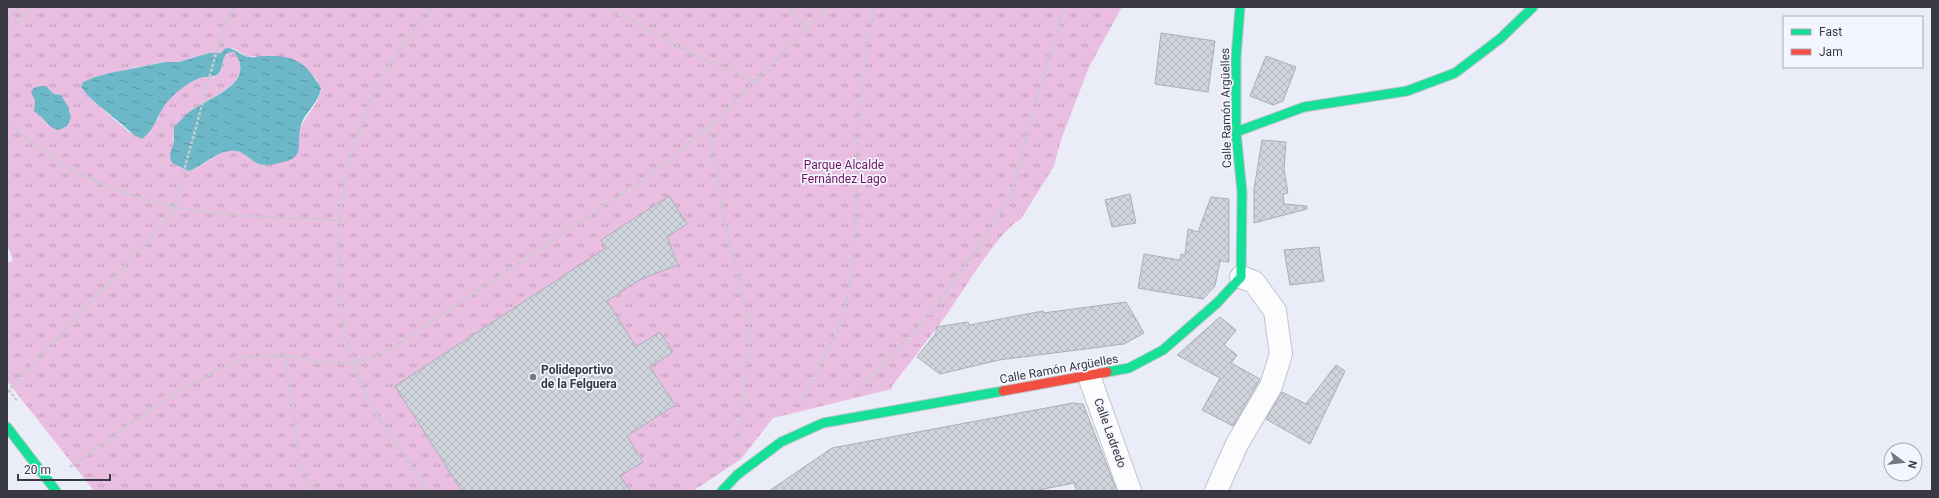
<svg xmlns="http://www.w3.org/2000/svg" width="1939" height="498" font-family="Roboto,sans-serif">
	<style>
		.park { fill: url(#park-tufts); fill-rule: evenodd }
		.water { fill: url(#water-ripples) }
		.building { fill: url(#building-cross-hatch); stroke: #abaeb6 }
		.lines { fill: none; stroke-linecap: round; stroke-linejoin: round }
		.street-casing { stroke: #c2c4cd; stroke-width: 24 }
		.fast-casing { stroke: #c2c4cd; stroke-width: 11 }
		.jam-casing { stroke: #c2c4cd; stroke-width: 11 }
		.path { stroke: #cbcbd1; stroke-width: 2.5; stroke-dasharray: 3 2; stroke-linecap: butt }
		.street { stroke: #fcfcfe; stroke-width: 22 }
		.fast { stroke: #16e098; stroke-width: 9 }
		.jam { stroke: #f24e42; stroke-width: 9 }
		.poi-dot { fill: #767881; stroke: #f4f6ff; stroke-width: 1.5 }
		.labels { text-anchor: middle; dominant-baseline: central; stroke-width: 3.5; stroke-linejoin: round; paint-order: stroke }
		.street-label { font-size: 12px; fill: #383942; stroke: #f4f6ff }
		.park-label { font-size: 12px; fill: #74135f; stroke: #f4f6ff }
		.poi-label { font-size: 12px; font-weight: bold; fill: #383942; stroke: #f4f6ff; text-anchor: start }
	</style>
	<defs>
		<pattern id="park-tufts" width="24" height="20" patternUnits="userSpaceOnUse"><rect width="24" height="20" fill="#e9bee1"/><path d="M3 7l-1-3M5 7V3M7 7l1-3M15 17l-1-3M17 17v-4M19 17l1-3" fill="none" stroke="#be9bb8"/></pattern>
		<pattern id="water-ripples" width="26" height="14" patternUnits="userSpaceOnUse"><rect width="26" height="14" fill="#6cb7c8"/><path d="M2 4q2-2 4 0t4 0M15 11q2-2 4 0t4 0" fill="none" stroke="#5a96a4"/></pattern>
		<pattern id="building-cross-hatch" width="8" height="8" patternUnits="userSpaceOnUse"><rect width="8" height="8" fill="#d0d4dc"/><path d="M0 0l8 8M0 8l8-8" fill="none" stroke="#b3b7be"/></pattern>
	</defs>
	<rect width="100%" height="100%" fill="#eaecf7"/>
	<path class="park" d="M 7,7 L 1122,7 L 1089,67 L 1061,140 L 1054,166 L 1021,219 C 997,232 962,294 944,318 C 927,341 909,364 892,386 L 892,389 L 773,418 L 741,459 L 693,491 L 630,491 L 620,476 L 643,462 L 627,436 L 675,405 L 650,367 L 673,352 L 660,332 L 636,347 L 607,301 L 596,255 L 395,386 L 462,491 L 311,491 L 309,489 L 306,491 L 94,491 L 7,381 L 7,263 L 13,261 L 7,244 ZM 233,48 L 248,57 L 255,56 L 315,77 L 321,88 C 319,110 294,122 298,147 C 286,158 282,166 264,163 C 261,162 255,162 252,160 C 243,154 242,148 228,151 C 213,154 203,167 189,171 L 174,164 C 169,150 174,146 174,132 C 179,125 185,115 192,110 C 211,95 257,84 234,52 C 217,51 228,71 216,76 C 211,78 205,76 200,78 C 188,81 170,95 163,106 C 161,110 159,116 158,120 L 130,133 L 93,101 L 81,87 L 83,82 L 95,77 L 137,67 L 165,62 L 179,62 L 209,53 L 222,53 ZM 49,88 L 54,94 L 61,95 L 68,106 L 48,126 L 41,115 L 34,112 L 35,100 ZM 669,196 L 687,224 L 618,268 L 601,240 ZM 674,254 L 678,265 L 647,277 L 662,259 Z"/>
	<g class="water">
		<path d="M 228,48 C 236,49 243,57 250,57 C 254,58 259,56 263,56 C 295,55 305,61 321,88 C 319,103 305,112 301,125 C 298,134 300,145 298,152 C 295,159 289,161 283,162 C 277,163 272,166 265,165 C 250,165 247,149 230,151 C 215,152 203,166 189,171 L 174,164 L 171,161 L 170,154 L 174,141 L 174,127 C 180,122 185,114 192,110 C 212,96 257,83 234,52 C 219,51 226,67 218,74 C 213,78 206,76 200,78 C 190,81 177,91 170,99 C 158,110 157,128 142,139 C 132,135 127,128 119,122 C 105,110 92,102 81,87 L 83,82 L 95,77 L 110,73 L 165,62 L 179,62 L 209,53 L 222,53 L 224,49 Z"/>
		<path d="M 42,86 L 46,86 L 54,94 L 61,95 L 68,106 L 71,118 L 67,126 L 59,130 C 46,128 45,116 34,112 L 35,100 L 31,93 C 33,87 36,87 42,86 Z"/>
	</g>
	<g class="building">
		<polygon points="1161,33 1215,41 1208,92 1155,84"/>
		<polygon points="1266,56 1296,67 1283,101 1273,105 1250,96"/>
		<polygon points="1262,140 1286,142 1284,169 1288,193 1283,194 1284,204 1307,206 1307,209 1254,223 1254,189"/>
		<polygon points="1130,194 1136,223 1112,227 1105,200"/>
		<polygon points="669,196 687,224 667,237 678,265 641,279 607,301 636,347 660,332 673,352 650,367 675,405 627,436 643,462 620,476 630,491 462,491 395,386 606,248 601,240"/>
		<polygon points="1211,197 1229,199 1229,262 1220,261 1215,286 1203,299 1138,288 1144,254 1180,260 1181,254 1185,255 1188,229 1198,232"/>
		<polygon points="1319,247 1324,281 1290,285 1284,250"/>
		<polygon points="1126,302 1144,333 1124,344 999,360 940,374 917,357 936,333 936,327 968,322 969,325 1043,311 1043,313"/>
		<polygon points="1220,317 1236,330 1224,345 1237,355 1231,363 1260,379 1233,426 1202,410 1220,378 1177,355"/>
		<polygon points="1336,365 1345,371 1310,444 1266,419 1282,392 1306,404"/>
		<polygon points="1073,403 1083,404 1117,491 1077,491 1074,483 1034,491 769,491 832,448"/>
	</g>
	<g class="lines">
		<g class="street-casing">
			<g id="street">
				<polyline points="1089,376 1130,491"/>
				<polyline points="1216,491 1237,444 1271,386 1281,354 1275,311 1254,282 1241,277"/>
			</g>
		</g>
		<g class="fast-casing">
			<g id="fast">
				<polyline points="1236,132 1304,107 1407,91 1455,73 1501,38 1533,7"/>
				<polyline points="1107,372 1129,368 1163,350 1217,303 1241,277 1242,192 1236,132 1236,58 1240,7"/>
				<polyline points="7,427 56,491"/>
				<polyline points="722,491 737,475 781,442 823,423 1003,391"/>
			</g>
		</g>
		<g class="jam-casing">
			<polyline id="jam" points="1003,391 1107,372"/>
		</g>
		<g class="path">
			<polyline points="605,7 683,49 754,82"/>
			<polyline points="788,7 806,29"/>
			<polyline points="7,18 20,7"/>
			<polyline points="7,30 35,7"/>
			<path d="M 7,120 C 21,137 35,145 54,158 C 145,217 235,216 340,220"/>
			<polyline points="710,126 714,160 725,223 750,325 741,422 737,441"/>
			<polyline points="285,355 301,471 315,491"/>
			<polyline points="860,388 921,325 977,249 1011,197 1033,112 1065,7"/>
			<polyline points="9,390 18,402"/>
			<polyline points="7,392 157,231 174,208 219,42 226,21 233,7"/>
			<polyline points="800,403 836,335 850,285 856,220 859,109 868,38 875,7"/>
			<polyline points="70,467 154,407 218,369 245,357 285,355 322,362 355,363 385,353 660,168 723,114 828,7"/>
			<polyline points="428,491 369,404 344,333 339,274 340,210 350,155 376,87 418,24 433,7"/>
		</g>
		<use href="#street" class="street"/>
		<use href="#fast" class="fast"/>
		<use href="#jam" class="jam"/>
	</g>
	<circle class="poi-dot" cx="533" cy="377" r="4"/>
	<g class="labels">
		<g class="street-label">
			<text transform="translate(1226 108) rotate(-91)">Calle Ramón Argüelles</text>
			<text transform="translate(1059 369) rotate(-10)">Calle Ramón Argüelles</text>
			<text transform="translate(1110 433) rotate(70)">Calle Ladredo</text>
		</g>
		<g class="park-label">
			<text x="844" y="165">Parque Alcalde<tspan x="844" dy="14">Fernández Lago</tspan></text>
		</g>
		<g class="poi-label">
			<text x="541" y="370">Polideportivo<tspan x="541" dy="14">de la Felguera</tspan></text>
		</g>
	</g>
	<rect width="1939" height="498" fill="none" stroke="#383942" stroke-width="16"/>
	<rect x="1783" y="16" width="140" height="52" fill="#f4f6ff" stroke="#a9aab3"/>
	<rect x="1791" y="29" width="20" height="6" fill="#16e098" stroke="#a9aab3"/>
	<text x="1819" y="36" font-size="12" fill="#383942">Fast</text>
	<rect x="1791" y="49" width="20" height="6" fill="#f24e42" stroke="#a9aab3"/>
	<text x="1819" y="56" font-size="12" fill="#383942">Jam</text>
	<g transform="translate(1903 462) rotate(105)"><circle r="19" fill="#f4f6ff" stroke="#a9aab3"/>
	<path d="M0-3L7 15L0 10L-7 15Z" fill="#767881"/>
	<text y="-6" font-size="11" font-weight="bold" text-anchor="middle" fill="#383942">N</text>
	</g>
	<path d="M18 474v6h92v-6" fill="none" stroke="#383942" stroke-width="2"/>
	<text x="24" y="474" font-size="12" fill="#383942" stroke="#f4f6ff" stroke-width="3" paint-order="stroke">20 m</text>
</svg>
